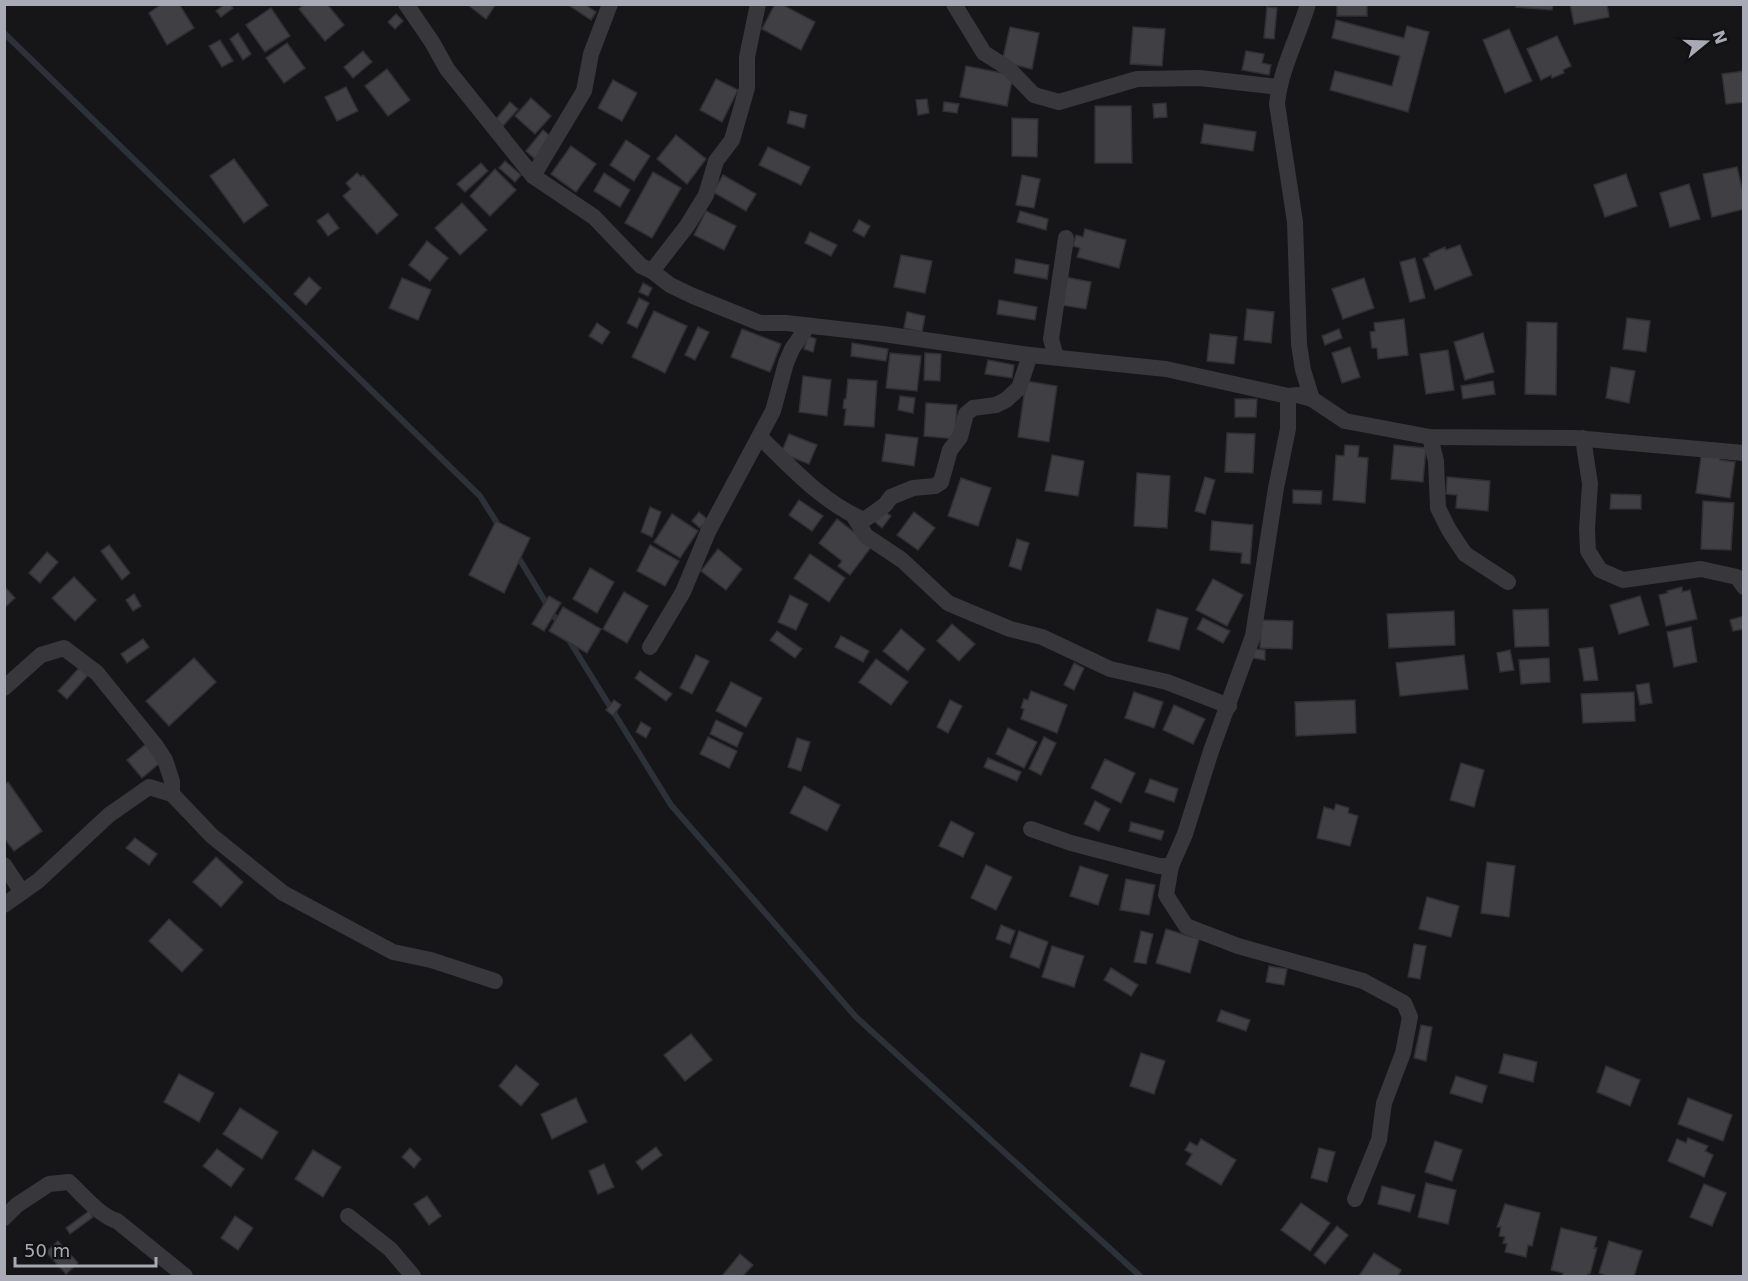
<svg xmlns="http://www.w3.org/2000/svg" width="1748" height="1281" font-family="'DejaVu Sans',sans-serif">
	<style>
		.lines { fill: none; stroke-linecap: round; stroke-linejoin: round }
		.stream { stroke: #2d323a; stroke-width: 6 }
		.building { fill: #404044; stroke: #302f33; stroke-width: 1.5 }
		.minor { stroke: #37373c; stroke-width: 16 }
	</style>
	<rect width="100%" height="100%" fill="#161517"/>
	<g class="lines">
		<g class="stream">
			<polyline points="4,33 480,496 499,526"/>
			<polyline points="517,555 560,626"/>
			<polyline points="567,637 671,805 856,1017 1140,1276"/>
		</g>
	</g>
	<g class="building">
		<polygon points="162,4 179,4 194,28 167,45 149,13"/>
		<polygon points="225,4 230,4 233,8 221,17 216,11"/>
		<polygon points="304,4 327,4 344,25 325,41 299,9"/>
		<polygon points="467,4 496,4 486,19"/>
		<polygon points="567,4 584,4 596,12 591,20"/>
		<polygon points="775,4 781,4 815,22 801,50 762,29"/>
		<rect x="1337" y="4" width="30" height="12"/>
		<polygon points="1517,4 1553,4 1552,10 1516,7"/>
		<polygon points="1570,4 1607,4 1609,17 1574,24"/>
		<polygon points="1267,7 1277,8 1274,39 1264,38"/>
		<polygon points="271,8 290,36 265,52 246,25"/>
		<polygon points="396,14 403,21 395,29 388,22"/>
		<polygon points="1336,20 1404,38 1407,26 1429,32 1408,112 1330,90 1335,71 1392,86 1400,56 1332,38"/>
		<polygon points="1010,27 1039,33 1032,69 1002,62"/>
		<polygon points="1133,27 1165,29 1162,66 1130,64"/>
		<polygon points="1509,29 1532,81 1505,93 1483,40"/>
		<polygon points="238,33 251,54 243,60 230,39"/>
		<polygon points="1557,36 1571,66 1563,70 1564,73 1552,78 1551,75 1541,80 1527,49"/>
		<polygon points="220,40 233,61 222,67 209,46"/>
		<polygon points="287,43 305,68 284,83 266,58"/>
		<polygon points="363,51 372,62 353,78 344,67"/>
		<polygon points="1246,51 1264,54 1262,63 1271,65 1269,75 1242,70"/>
		<polygon points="966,66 1013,75 1007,106 960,97"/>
		<polygon points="387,69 410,100 388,116 365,86"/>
		<polygon points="1744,71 1744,102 1726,104 1722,74"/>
		<polygon points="716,79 738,90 722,122 700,110"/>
		<polygon points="613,80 637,93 622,121 598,108"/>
		<polygon points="346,87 358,111 337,121 325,97"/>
		<polygon points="531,98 551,116 535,134 515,116"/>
		<polygon points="927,99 929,113 918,115 916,100"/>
		<polygon points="510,102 518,109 503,126 496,119"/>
		<polygon points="944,102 959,104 957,113 943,111"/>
		<polygon points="1166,103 1167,117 1154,118 1153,104"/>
		<polygon points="1095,106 1131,106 1132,163 1095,163"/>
		<polygon points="790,111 807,115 804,128 787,123"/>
		<polygon points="1012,118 1038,119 1037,157 1012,156"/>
		<polygon points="1204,124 1256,132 1253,151 1201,143"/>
		<polygon points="543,130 555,140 538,162 526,151"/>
		<polygon points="676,135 706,159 687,184 657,159"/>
		<polygon points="626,140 650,156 634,181 610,165"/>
		<polygon points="571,146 596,164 576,192 551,174"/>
		<polygon points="768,147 810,167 801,185 759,165"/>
		<polygon points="234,159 268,205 244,223 210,176"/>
		<polygon points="505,161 521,175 515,182 499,168"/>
		<polygon points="481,163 488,171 465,192 457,184"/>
		<polygon points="1737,167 1744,197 1744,209 1712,217 1703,174"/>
		<polygon points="495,169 516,190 490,216 470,196"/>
		<polygon points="653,172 681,188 652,238 625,223"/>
		<polygon points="357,173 361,177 363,175 398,215 377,234 343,196 351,189 346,183"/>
		<polygon points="604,173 630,190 620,207 594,191"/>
		<polygon points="1626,174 1637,206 1605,217 1594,185"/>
		<polygon points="723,175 756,194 746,211 713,192"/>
		<polygon points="1022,175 1040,179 1034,208 1016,205"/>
		<polygon points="1689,184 1700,219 1670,227 1660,193"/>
		<polygon points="462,203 487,230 460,255 435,228"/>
		<polygon points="706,211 736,226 724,250 694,235"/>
		<polygon points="1020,211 1048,219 1046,230 1017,222"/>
		<polygon points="328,213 339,228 328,236 317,221"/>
		<polygon points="859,220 870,226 864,237 853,231"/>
		<polygon points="1085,229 1126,240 1119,268 1077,257 1080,248 1073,246 1076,235 1083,237"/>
		<polygon points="810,232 837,245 831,256 805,243"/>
		<polygon points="427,241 448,258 430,281 409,265"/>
		<polygon points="1460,245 1472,275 1435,290 1423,259 1430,256 1429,254 1445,247 1446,250"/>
		<polygon points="901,255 932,261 925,293 894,287"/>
		<polygon points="1415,258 1425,298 1410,302 1400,262"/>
		<polygon points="1016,259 1049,265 1047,279 1014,273"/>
		<polygon points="309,277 321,288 306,305 294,294"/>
		<polygon points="1065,277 1091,282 1086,309 1061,305"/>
		<polygon points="402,278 431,290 418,320 389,308"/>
		<polygon points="1364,278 1374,308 1343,319 1332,289"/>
		<polygon points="643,283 652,288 648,296 639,292"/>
		<polygon points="639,298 649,303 637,328 627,323"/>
		<polygon points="999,300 1037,307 1035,320 997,314"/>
		<polygon points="1247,309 1274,312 1271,343 1244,340"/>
		<polygon points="654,311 687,326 665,373 632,357"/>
		<polygon points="907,312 925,316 922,332 904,328"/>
		<polygon points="1627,318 1650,321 1646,352 1623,349"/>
		<polygon points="1404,319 1408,355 1378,359 1377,348 1372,348 1370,332 1375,331 1374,323"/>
		<polygon points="1527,322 1557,323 1556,395 1525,394"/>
		<polygon points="597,323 610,332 602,344 589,336"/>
		<polygon points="698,327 709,332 695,360 685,355"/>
		<polygon points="742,329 781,344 770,372 731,357"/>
		<polygon points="1339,329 1342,338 1325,345 1322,336"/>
		<polygon points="1483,333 1494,372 1465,380 1454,342"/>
		<polygon points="1210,334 1237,337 1234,364 1207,361"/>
		<polygon points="808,336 816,339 813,352 804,349"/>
		<polygon points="852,343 888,349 886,361 851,356"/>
		<polygon points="1350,347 1360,377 1342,383 1332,353"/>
		<polygon points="1448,350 1454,390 1426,394 1420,354"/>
		<polygon points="890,353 921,356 917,391 886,388"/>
		<polygon points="925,353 941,354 940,381 924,380"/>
		<polygon points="988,360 1014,365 1012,378 985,374"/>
		<polygon points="1611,367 1635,371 1629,403 1606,398"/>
		<polygon points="803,376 831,380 827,416 799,412"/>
		<polygon points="848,379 877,381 874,427 844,425 846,409 843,408 844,399 846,399"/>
		<polygon points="1026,381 1057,386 1049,442 1018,437"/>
		<polygon points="1493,381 1495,394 1463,399 1461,386"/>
		<polygon points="900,396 915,398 913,413 898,410"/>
		<polygon points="1235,399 1257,399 1256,417 1235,417"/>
		<polygon points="926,403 957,405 955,439 924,436"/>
		<polygon points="1227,433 1255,434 1253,473 1225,472"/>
		<polygon points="789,434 817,445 809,464 781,453"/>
		<polygon points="886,434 918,438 914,466 882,461"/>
		<polygon points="1345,445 1359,446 1358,457 1368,458 1365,503 1333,500 1336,455 1344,456"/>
		<polygon points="1394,445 1426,448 1423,482 1391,479"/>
		<polygon points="1702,450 1721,453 1720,460 1735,462 1730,498 1696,493"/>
		<polygon points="1052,455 1084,461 1078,496 1045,491"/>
		<polygon points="1137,473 1170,476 1167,528 1134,526"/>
		<polygon points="1205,477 1215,480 1205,514 1195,511"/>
		<polygon points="1447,477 1490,481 1488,511 1456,508 1457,495 1446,494"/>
		<polygon points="961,478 991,488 978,526 948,516"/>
		<polygon points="1293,490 1322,491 1321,504 1293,503"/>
		<polygon points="1611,494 1641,495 1641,509 1610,509"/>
		<polygon points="799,500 823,516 812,531 789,515"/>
		<polygon points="1703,501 1734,503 1731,550 1701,549"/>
		<polygon points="650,507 661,512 652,537 641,532"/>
		<polygon points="884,511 891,516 882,528 875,522"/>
		<polygon points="699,512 708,520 700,528 692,521"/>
		<polygon points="914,512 935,528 918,550 897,535"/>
		<polygon points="672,514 698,531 680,558 654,542"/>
		<polygon points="837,519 872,546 850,575 838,566 842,561 819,543"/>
		<polygon points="496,521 530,538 504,593 469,575"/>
		<polygon points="1212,521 1253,525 1250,564 1241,563 1242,553 1210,550"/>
		<polygon points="1017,539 1029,543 1021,570 1009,566"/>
		<polygon points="109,545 130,573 122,580 101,551"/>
		<polygon points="650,545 679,561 665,586 637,571"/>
		<polygon points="718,549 742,569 726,590 701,571"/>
		<polygon points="47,552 58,562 40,583 29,573"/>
		<polygon points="810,554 845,578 829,602 794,578"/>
		<polygon points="590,568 614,582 597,613 573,599"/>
		<polygon points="74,577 96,600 75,621 52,598"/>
		<polygon points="1213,579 1243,595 1227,626 1196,610"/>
		<polygon points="4,586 15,598 4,608"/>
		<polygon points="1682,587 1682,592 1690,590 1697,619 1666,626 1659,595 1668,593 1667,591"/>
		<polygon points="624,592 648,606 627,643 603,629"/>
		<polygon points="134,594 141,606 133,611 126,600"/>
		<polygon points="790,595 808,604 796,630 778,622"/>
		<polygon points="549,596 561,603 544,631 532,624"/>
		<polygon points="1640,596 1649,625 1619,634 1610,605"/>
		<polygon points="563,607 601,629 587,653 549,631"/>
		<polygon points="1157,609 1188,618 1179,650 1148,641"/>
		<polygon points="1548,609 1549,646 1515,647 1513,610"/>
		<polygon points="1454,611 1455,645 1389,648 1387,614"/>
		<polygon points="1744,616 1744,629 1733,631 1730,620"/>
		<polygon points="1203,618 1230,631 1223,643 1197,629"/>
		<polygon points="1261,620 1293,621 1292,649 1260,648"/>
		<polygon points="952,624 975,644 959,661 937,641"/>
		<polygon points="1691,627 1697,662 1674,667 1667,632"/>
		<polygon points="901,629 925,649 908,671 883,651"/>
		<polygon points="777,631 802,649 795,658 770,640"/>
		<polygon points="841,636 869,651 863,662 835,647"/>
		<polygon points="143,639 149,647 127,663 121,654"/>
		<polygon points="1593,647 1598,680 1584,681 1579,649"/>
		<polygon points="1254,649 1265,650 1265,660 1253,658"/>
		<polygon points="1510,650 1514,670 1500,672 1497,653"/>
		<polygon points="696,655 709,661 692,694 680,688"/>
		<polygon points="1464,655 1468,689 1400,696 1396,663"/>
		<polygon points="194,658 216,682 169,726 146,701"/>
		<polygon points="1549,658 1550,682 1521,684 1519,660"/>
		<polygon points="876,659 908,682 891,705 859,682"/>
		<polygon points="1074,663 1084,668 1074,690 1064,685"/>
		<polygon points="80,667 89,674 67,699 58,691"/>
		<polygon points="640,671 672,694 666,701 635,678"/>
		<polygon points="731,682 762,698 746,727 716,711"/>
		<polygon points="1649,683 1652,703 1640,705 1636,685"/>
		<polygon points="1031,691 1067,705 1057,733 1021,719 1024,709 1021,708 1024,699 1028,700"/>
		<polygon points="1134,692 1163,702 1154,728 1125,718"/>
		<polygon points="1634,692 1635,721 1583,723 1581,694"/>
		<polygon points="614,700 621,705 613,716 606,710"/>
		<polygon points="950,700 962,706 948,733 937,727"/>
		<polygon points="1355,700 1356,733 1296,736 1295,702"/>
		<polygon points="1174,705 1205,719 1193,744 1163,730"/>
		<polygon points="716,720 743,733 737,747 710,734"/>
		<polygon points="641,722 651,728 646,738 636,732"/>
		<polygon points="1008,728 1037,742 1024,768 996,754"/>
		<polygon points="708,737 737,751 729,768 700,754"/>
		<polygon points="1044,737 1056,743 1041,775 1029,769"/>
		<polygon points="797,738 810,742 801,771 788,767"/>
		<polygon points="146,744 161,762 142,778 127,760"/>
		<polygon points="988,758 1021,772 1017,781 984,767"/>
		<polygon points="1105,759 1135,773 1121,803 1091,788"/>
		<polygon points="1461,763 1484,770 1474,807 1450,800"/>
		<polygon points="1150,779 1178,789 1174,802 1145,792"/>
		<polygon points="8,782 42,831 14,851 4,838 4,784"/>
		<polygon points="804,786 840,805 827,831 790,813"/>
		<polygon points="1095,801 1110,809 1099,831 1084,824"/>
		<polygon points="1336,804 1349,808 1348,813 1358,816 1350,846 1317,838 1324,807 1334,810"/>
		<polygon points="951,821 974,833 963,857 939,846"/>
		<polygon points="1131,822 1164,831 1161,840 1129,831"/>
		<polygon points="135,838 157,854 149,865 126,848"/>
		<polygon points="216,857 243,882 221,907 193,882"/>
		<polygon points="1487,862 1515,866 1509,917 1481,913"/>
		<polygon points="986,865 1012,877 996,910 971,898"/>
		<polygon points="1080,866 1108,875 1098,905 1070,896"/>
		<polygon points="1126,879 1155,885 1149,915 1120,910"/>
		<polygon points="1427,897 1459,906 1451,937 1419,929"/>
		<polygon points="169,919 203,950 182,972 149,941"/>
		<polygon points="1001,925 1015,931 1010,944 996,939"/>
		<polygon points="1166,929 1199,939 1190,973 1156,963"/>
		<polygon points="1019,931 1048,942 1039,968 1010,957"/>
		<polygon points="1141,931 1153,934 1146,964 1134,962"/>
		<polygon points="1414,944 1426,946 1420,979 1408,977"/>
		<polygon points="1052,946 1084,956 1074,987 1042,977"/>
		<polygon points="1269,966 1287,969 1284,985 1266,982"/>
		<polygon points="1111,968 1138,985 1131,996 1104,980"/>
		<polygon points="1221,1010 1250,1020 1246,1031 1217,1021"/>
		<polygon points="1421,1025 1432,1027 1426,1061 1414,1058"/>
		<polygon points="691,1034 712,1060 685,1081 664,1055"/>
		<polygon points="1141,1053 1165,1061 1154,1094 1130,1086"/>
		<polygon points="1504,1054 1537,1062 1533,1082 1499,1073"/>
		<polygon points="516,1065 539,1084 521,1106 499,1086"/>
		<polygon points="1606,1066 1640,1080 1630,1106 1597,1092"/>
		<polygon points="179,1074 214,1093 199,1122 164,1102"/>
		<polygon points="1456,1076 1487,1086 1482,1103 1450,1093"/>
		<polygon points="576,1098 587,1122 552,1139 541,1114"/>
		<polygon points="1688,1098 1732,1115 1723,1141 1678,1124"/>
		<polygon points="240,1108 278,1132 262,1159 223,1134"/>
		<polygon points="1688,1138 1708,1146 1705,1151 1713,1155 1704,1177 1668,1161 1677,1139 1686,1143"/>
		<polygon points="1201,1139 1236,1160 1221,1185 1186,1164 1192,1154 1185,1150 1190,1142 1197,1146"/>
		<polygon points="1435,1141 1462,1150 1452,1181 1425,1172"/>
		<polygon points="656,1147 662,1155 642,1170 636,1162"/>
		<polygon points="410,1148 421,1159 414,1168 402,1157"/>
		<polygon points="1319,1148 1335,1152 1327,1182 1311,1178"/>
		<polygon points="217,1149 244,1169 231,1187 203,1166"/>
		<polygon points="313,1150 341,1167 323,1197 295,1179"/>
		<polygon points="604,1164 614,1187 598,1194 589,1171"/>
		<polygon points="1426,1183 1456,1190 1448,1224 1418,1217"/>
		<polygon points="1704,1184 1726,1193 1712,1226 1690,1217"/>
		<polygon points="1382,1186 1415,1195 1410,1212 1378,1204"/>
		<polygon points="427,1196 441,1216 429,1225 414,1204"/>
		<polygon points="1301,1203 1330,1223 1310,1251 1281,1230"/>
		<polygon points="1505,1204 1540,1213 1532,1246 1528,1245 1526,1257 1505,1252 1507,1244 1503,1243 1505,1237 1499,1236 1501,1227 1497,1227"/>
		<polygon points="89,1211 93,1217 70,1234 66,1228"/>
		<polygon points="235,1216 253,1228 238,1250 221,1238"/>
		<polygon points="1337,1226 1348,1235 1325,1264 1314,1255"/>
		<polygon points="1561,1228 1597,1237 1594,1248 1597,1248 1590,1274 1588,1274 1588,1276 1562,1276 1563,1273 1551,1270"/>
		<polygon points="58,1241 78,1263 66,1274 46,1252"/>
		<polygon points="1609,1241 1642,1251 1634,1276 1607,1276 1599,1273"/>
		<polygon points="1374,1253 1401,1270 1398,1276 1359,1276"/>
		<polygon points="740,1254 753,1265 743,1276 722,1276"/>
	</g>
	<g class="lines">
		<g class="minor">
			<polyline points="406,4 432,42 447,69 533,176 594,217 641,266 652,271 670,285 693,296 760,323 786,323 883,334 1030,355 1166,369 1288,396 1298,395 1312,399"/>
			<polyline points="954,4 984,53 1008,68 1034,95 1059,102 1137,79 1200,78 1278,87"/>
			<path d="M 1308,4 C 1298,38 1280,70 1277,104 L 1295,222 L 1299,344 L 1303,370 L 1312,399 L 1345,421 L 1430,437 L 1575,438 L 1744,453"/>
			<polyline points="533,176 584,91 591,54 610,4"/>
			<polyline points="652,271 687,226 706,195 716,161 732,140 747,88 747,57 758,4"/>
			<polyline points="1056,357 1051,339 1066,238"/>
			<polyline points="1288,396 1288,429 1276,488 1253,636 1211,751 1185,834 1171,866 1166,895 1186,926 1238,946 1363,981 1404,1003 1410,1017 1403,1053 1384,1103 1379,1140 1355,1199"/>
			<path d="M 760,437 C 792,468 822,502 864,520 L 885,505 L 891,497 L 913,488 L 935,486 L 941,482 L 950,450 L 960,437 L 966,414 L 973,408 L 996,405 L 1006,400 L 1019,388 L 1030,355"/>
			<polyline points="1430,437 1436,461 1438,508 1449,530 1465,554 1508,582"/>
			<polyline points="1583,438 1590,484 1587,529 1588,551 1600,570 1623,580 1701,569 1737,577 1744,587"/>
			<polyline points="853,515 866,536 902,560 948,603 1010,629 1042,637 1110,669 1167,682 1229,706"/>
			<polyline points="650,647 683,592 708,532 773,411 786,363 792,349 807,327"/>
			<polyline points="4,688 41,655 64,648 97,673 156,746 165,760 172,781 172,794"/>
			<polyline points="1031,829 1071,843 1159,866 1171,866"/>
			<polyline points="4,865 22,892"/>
			<polyline points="4,905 38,881 109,815 149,787 172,794 212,836 283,893 393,952 431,960 495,981"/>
			<polyline points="348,1216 390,1249 413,1276"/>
			<path d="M 4,1218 L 17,1205 L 49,1184 L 69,1182 C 83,1195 100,1216 117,1221 L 185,1276"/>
		</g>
	</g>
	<rect width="1748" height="1281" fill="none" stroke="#a8abb6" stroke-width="12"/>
	<g transform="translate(1706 42) rotate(71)" stroke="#111012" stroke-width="4.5" paint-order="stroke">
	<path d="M0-4.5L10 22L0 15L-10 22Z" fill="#a8abb6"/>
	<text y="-9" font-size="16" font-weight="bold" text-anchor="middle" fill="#a8abb6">N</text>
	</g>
	<path d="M15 1257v9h141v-9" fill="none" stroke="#a8abb6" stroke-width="3"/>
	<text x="24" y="1257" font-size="18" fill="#a8abb6" stroke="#111012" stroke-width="4.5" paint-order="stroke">50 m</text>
</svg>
